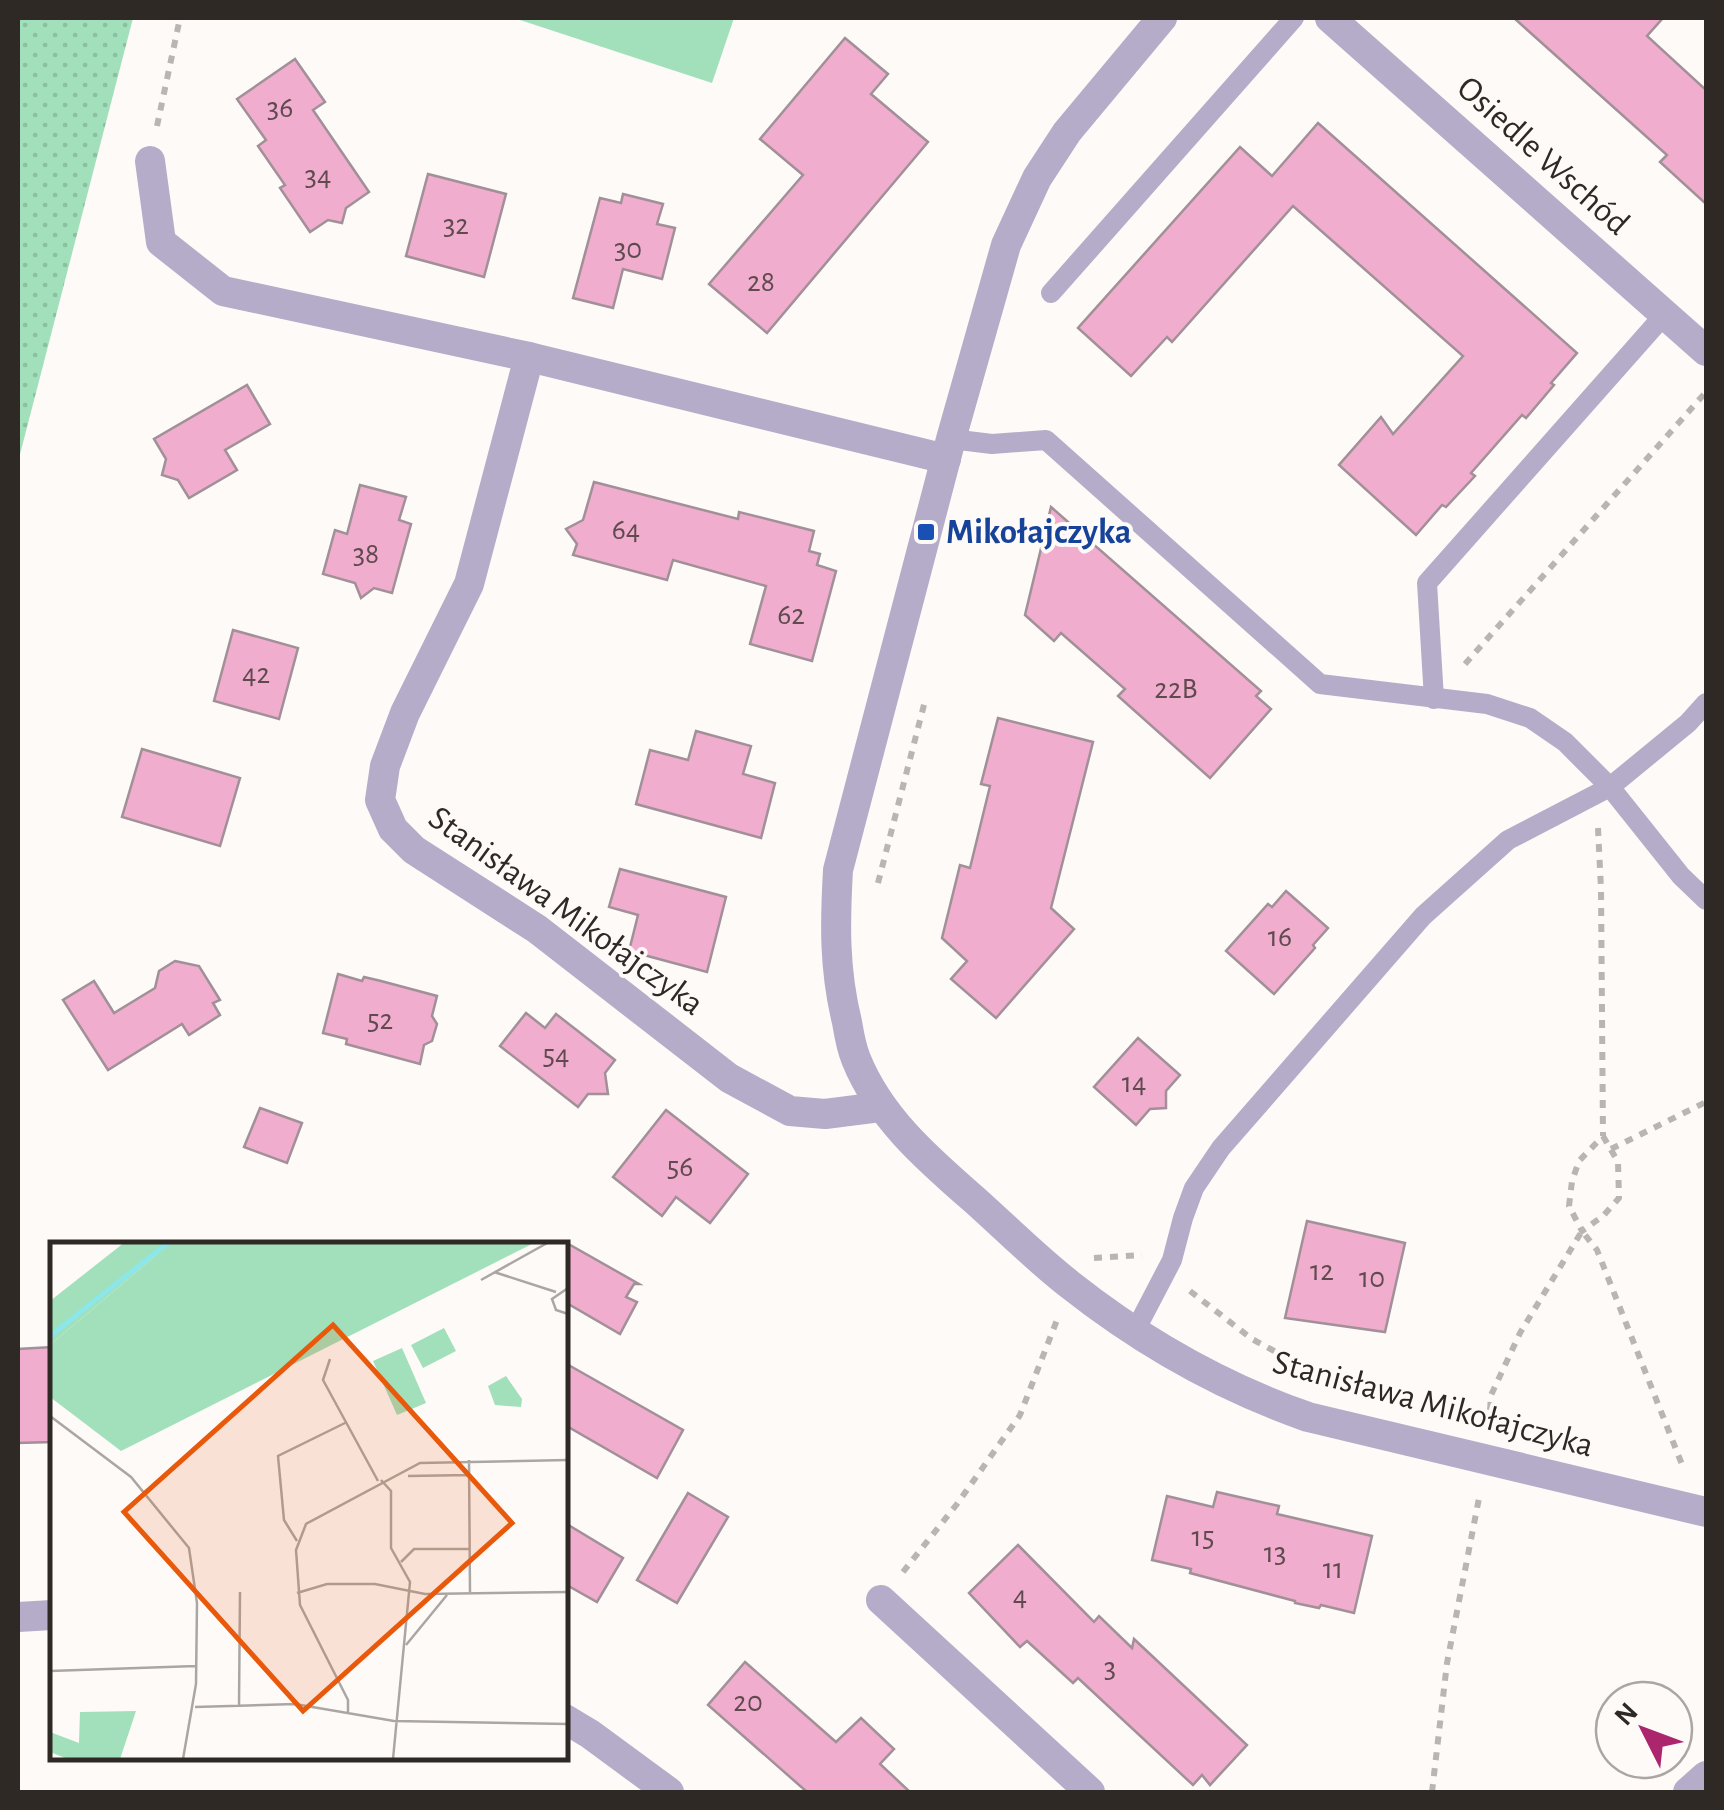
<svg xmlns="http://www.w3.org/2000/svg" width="1724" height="1810" font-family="'Alegreya Sans',sans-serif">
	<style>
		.green { fill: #a1e0ba }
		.garden { fill: url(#garden-dots) }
		.building { fill: #f0adcd; stroke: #a19097; stroke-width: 2.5 }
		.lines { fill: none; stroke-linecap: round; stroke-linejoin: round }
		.path { stroke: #b9b5b2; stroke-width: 6; stroke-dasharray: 8 8; stroke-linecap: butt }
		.lane { stroke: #b4acc8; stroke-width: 20 }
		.street { stroke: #b4acc8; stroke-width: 30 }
		.transit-dot { fill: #1a4fb4; stroke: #fdfaf8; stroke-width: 4 }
		.labels { text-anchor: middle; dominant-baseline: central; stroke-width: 8; stroke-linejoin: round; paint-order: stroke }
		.number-label { font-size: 30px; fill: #5f4a4f }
		.street-label { font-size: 35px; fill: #2f2925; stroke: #fdfaf8 }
		.transit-label { font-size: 35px; font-weight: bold; fill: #164399; stroke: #fdfaf8; text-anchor: start }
		.inset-river { fill: none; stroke: #8be7ea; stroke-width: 5 }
		.inset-road { fill: none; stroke: #aba6a4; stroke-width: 2.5 }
		.view { fill: #e8590c; fill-opacity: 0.15; stroke: #e8590c; stroke-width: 5 }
		.inset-edge { fill: none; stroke: #2f2925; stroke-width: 5 }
	</style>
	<defs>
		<pattern id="garden-dots" width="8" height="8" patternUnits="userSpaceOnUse" patternTransform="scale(2.5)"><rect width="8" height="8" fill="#a1e0ba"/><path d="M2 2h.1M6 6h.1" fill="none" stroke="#8bc0a0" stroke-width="1.8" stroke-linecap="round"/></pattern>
	</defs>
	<rect width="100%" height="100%" fill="#fdfaf8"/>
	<polygon class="green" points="514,18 734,18 712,83"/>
	<polygon class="garden" points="18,18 133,18 18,462"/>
	<g class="building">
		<polygon points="1514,18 1663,18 1647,36 1706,90 1706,204 1660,162 1667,155"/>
		<polygon points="845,38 888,74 871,94 928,142 767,333 709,284 803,175 760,139"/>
		<polygon points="295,59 325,102 313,110 369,192 346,208 342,223 328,220 310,232 280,188 285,185 258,146 266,140 237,99"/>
		<polygon points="1318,123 1577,353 1551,383 1554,385 1526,418 1522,415 1471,473 1475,476 1446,507 1442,505 1416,535 1339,465 1381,417 1393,434 1463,356 1293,206 1172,342 1167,337 1131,376 1078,328 1240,147 1272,176"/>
		<polygon points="428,174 506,194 484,277 406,256"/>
		<polygon points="623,194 663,204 657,224 675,228 662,279 623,269 613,308 573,298 600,198 621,203"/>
		<polygon points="247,385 270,424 225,450 237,470 189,498 178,480 162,475 166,459 154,439"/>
		<polygon points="594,482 738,519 739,512 814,531 809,551 820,554 817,565 836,571 812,661 750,644 766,586 673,560 667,580 573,555 577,544 566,529 583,520"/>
		<polygon points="360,485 406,497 399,520 411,524 392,593 374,588 361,598 355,583 323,574 335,530 347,534"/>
		<polygon points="1051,507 1261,691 1256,696 1271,709 1210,778 1118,696 1125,689 1061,633 1054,641 1025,615"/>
		<polygon points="233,630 298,648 279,719 214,701"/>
		<polygon points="998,718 1093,742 1051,908 1074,929 996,1018 951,979 967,961 942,938 960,865 970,868 990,786 981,784"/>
		<polygon points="696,731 751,746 743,774 775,783 761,838 636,804 650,750 688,760"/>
		<polygon points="142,749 240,778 220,846 122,817"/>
		<polygon points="620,869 726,897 707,972 629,951 638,915 609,907"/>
		<polygon points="1286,891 1328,928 1313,945 1315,948 1274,994 1226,951 1268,904 1272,907"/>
		<polygon points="175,961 199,966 220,1000 213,1003 220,1015 189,1035 182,1024 108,1070 63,1000 94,981 114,1013 155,988 159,971"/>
		<polygon points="338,974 362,981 364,977 381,981 437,996 432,1016 437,1024 432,1041 424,1045 420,1064 346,1044 347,1039 323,1033"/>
		<polygon points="526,1013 545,1028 556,1014 615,1060 605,1073 608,1094 588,1094 578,1107 500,1046"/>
		<polygon points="1138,1038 1180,1075 1166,1091 1166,1108 1150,1109 1136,1125 1094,1087"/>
		<polygon points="260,1108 302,1123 287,1163 244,1147"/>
		<polygon points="666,1110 748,1174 710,1223 676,1197 662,1216 613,1177"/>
		<polygon points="1307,1221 1405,1243 1385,1332 1285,1318"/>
		<polygon points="565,1242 639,1284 634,1284 626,1297 637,1302 620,1334 565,1302"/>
		<polygon points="52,1347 52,1442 18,1443 18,1349"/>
		<polygon points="565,1363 683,1430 657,1478 565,1425"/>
		<polygon points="1217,1492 1279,1506 1277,1514 1372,1536 1354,1613 1321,1605 1319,1608 1295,1603 1295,1601 1190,1573 1191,1569 1152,1560 1167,1496 1213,1507"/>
		<polygon points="688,1493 728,1517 677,1603 637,1580"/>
		<polygon points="565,1523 623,1558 597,1602 565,1584"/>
		<polygon points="1018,1545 1094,1622 1099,1616 1132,1648 1134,1639 1247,1745 1210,1785 1202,1775 1193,1785 1078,1678 1073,1683 1027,1641 1020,1647 969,1593"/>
		<polygon points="745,1662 836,1742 861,1718 894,1749 880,1764 910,1792 807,1792 708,1705"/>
	</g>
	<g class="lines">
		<g class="path">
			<polyline points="157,126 180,18"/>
			<polyline points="1465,664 1706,392"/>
			<polyline points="1598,828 1601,889 1603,1136"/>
			<polyline points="878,883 925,701"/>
			<polygon points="1603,1136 1618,1162 1619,1198 1603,1216 1582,1231 1569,1206 1572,1181 1579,1161"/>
			<polyline points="1611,1149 1706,1102"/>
			<polyline points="1094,1258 1142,1255"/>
			<polyline points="1190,1291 1252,1339 1311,1371 1376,1390"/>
			<polyline points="1489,1426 1491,1395 1520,1333 1582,1231 1597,1250 1683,1467"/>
			<polyline points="903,1572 957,1504 1020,1415 1057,1320"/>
			<polyline points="1432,1792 1447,1663 1480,1493"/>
		</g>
		<g class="lane">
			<polyline points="1051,293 1294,18"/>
			<polyline points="951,439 992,444 1046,440 1320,684 1487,704 1530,718 1565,742 1610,787 1681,876 1706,900"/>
			<polyline points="1434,699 1427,583 1665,314"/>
			<polyline points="1135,1331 1172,1260 1183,1218 1194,1188 1221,1148 1423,916 1508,840 1610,787 1688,723 1706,703"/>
		</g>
		<g class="street">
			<path d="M 1162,18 L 1067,132 L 1037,178 L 1006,245 L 951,439 L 838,870 C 835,923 834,969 847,1022 C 849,1034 851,1047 856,1059 C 880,1119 930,1161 978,1203 C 1008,1230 1037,1259 1069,1284 C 1141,1341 1222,1387 1308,1417 L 1706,1512"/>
			<polyline points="1330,18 1706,351"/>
			<polyline points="150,161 161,242 223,291 529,357 946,459"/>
			<polyline points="529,357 469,584 405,713 385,766 380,800 393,829 414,850 537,929 729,1078 790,1111 825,1114 880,1107"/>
			<polyline points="881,1600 1090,1792"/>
			<polyline points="18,1617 52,1615"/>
			<polyline points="565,1719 590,1734 669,1792"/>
			<polyline points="1688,1792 1706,1776"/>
		</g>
	</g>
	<rect class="transit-dot" x="916" y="522" width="20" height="20" rx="5"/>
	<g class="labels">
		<g class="number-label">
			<text x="280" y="108">36</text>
			<text x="318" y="176">34</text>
			<text x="456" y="225">32</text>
			<text x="628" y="249">30</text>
			<text x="761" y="282">28</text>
			<text x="626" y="530">64</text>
			<text x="366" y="554">38</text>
			<text x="791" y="615">62</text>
			<text x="256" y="674">42</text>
			<text x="1176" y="689">22B</text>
			<text x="1280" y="937">16</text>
			<text x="380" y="1020">52</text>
			<text x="556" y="1055">54</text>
			<text x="1134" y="1083">14</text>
			<text x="680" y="1167">56</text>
			<text x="1322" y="1271">12</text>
			<text x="1372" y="1278">10</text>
			<text x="1203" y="1537">15</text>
			<text x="1275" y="1553">13</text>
			<text x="1333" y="1569">11</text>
			<text x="1020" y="1596">4</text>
			<text x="1110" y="1668">3</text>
			<text x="748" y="1702">20</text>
		</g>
		<g class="street-label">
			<text transform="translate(1543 156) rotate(42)">Osiedle Wschód</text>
			<text transform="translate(566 911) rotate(36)">Stanisława Mikołajczyka</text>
			<text transform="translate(1433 1404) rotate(15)">Stanisława Mikołajczyka</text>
		</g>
		<g class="transit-label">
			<text x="946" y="532">Mikołajczyka</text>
		</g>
	</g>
	<g transform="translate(50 1242)">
		<rect width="518" height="518" fill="#fdfaf8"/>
		<path d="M 75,0 L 122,0 L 0,103 L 0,59 ZM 394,86 L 406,109 L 373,126 L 361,103 ZM 352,106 L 376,161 L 347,173 L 323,119 ZM 456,134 L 472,157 L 471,165 L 445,163 L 438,144 ZM 86,469 L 70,517 L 18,517 L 0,510 L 0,490 L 29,501 L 30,470 Z" fill="#a1e0ba"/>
		<path d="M 122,0 L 486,0 L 71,209 L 0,155 L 0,103 Z" fill="#a1e0ba"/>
		<path class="inset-river" d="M 0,94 L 119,0"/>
		<path class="inset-road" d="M 444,30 L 506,50M 431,38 L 499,0M 518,46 L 502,57 L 506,68 L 518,72M 280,117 L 273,138 L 328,239M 0,174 L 81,235 L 139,306 L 147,361 L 146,442 L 133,517M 419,218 L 420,350M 358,234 L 419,233M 331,238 L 341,249 L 341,306 L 360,340 L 343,517M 247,299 L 234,278 L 228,214 L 297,180M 351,320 L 364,307 L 420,307M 247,351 L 277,342 L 325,342 L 375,352 L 518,350M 356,403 L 397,353M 0,429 L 146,424M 189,464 L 190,350M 145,465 L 245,462 L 344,479 L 518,482M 298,471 L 298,458 L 250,363 L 246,308 L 256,282 L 370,221 L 518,218"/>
		<path class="view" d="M 283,83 L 462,281 L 253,469 L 74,270 Z"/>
		<rect width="518" height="518" class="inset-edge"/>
	</g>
	<rect width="1724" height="1810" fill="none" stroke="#2f2925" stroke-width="40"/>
	<g transform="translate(1644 1730) rotate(312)"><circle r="48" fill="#fdfaf8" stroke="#aba6a4" stroke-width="2.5"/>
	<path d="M0-8L18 38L0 25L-18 38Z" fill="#ab266d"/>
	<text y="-15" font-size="28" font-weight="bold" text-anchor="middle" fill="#2f2925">N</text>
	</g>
</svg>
